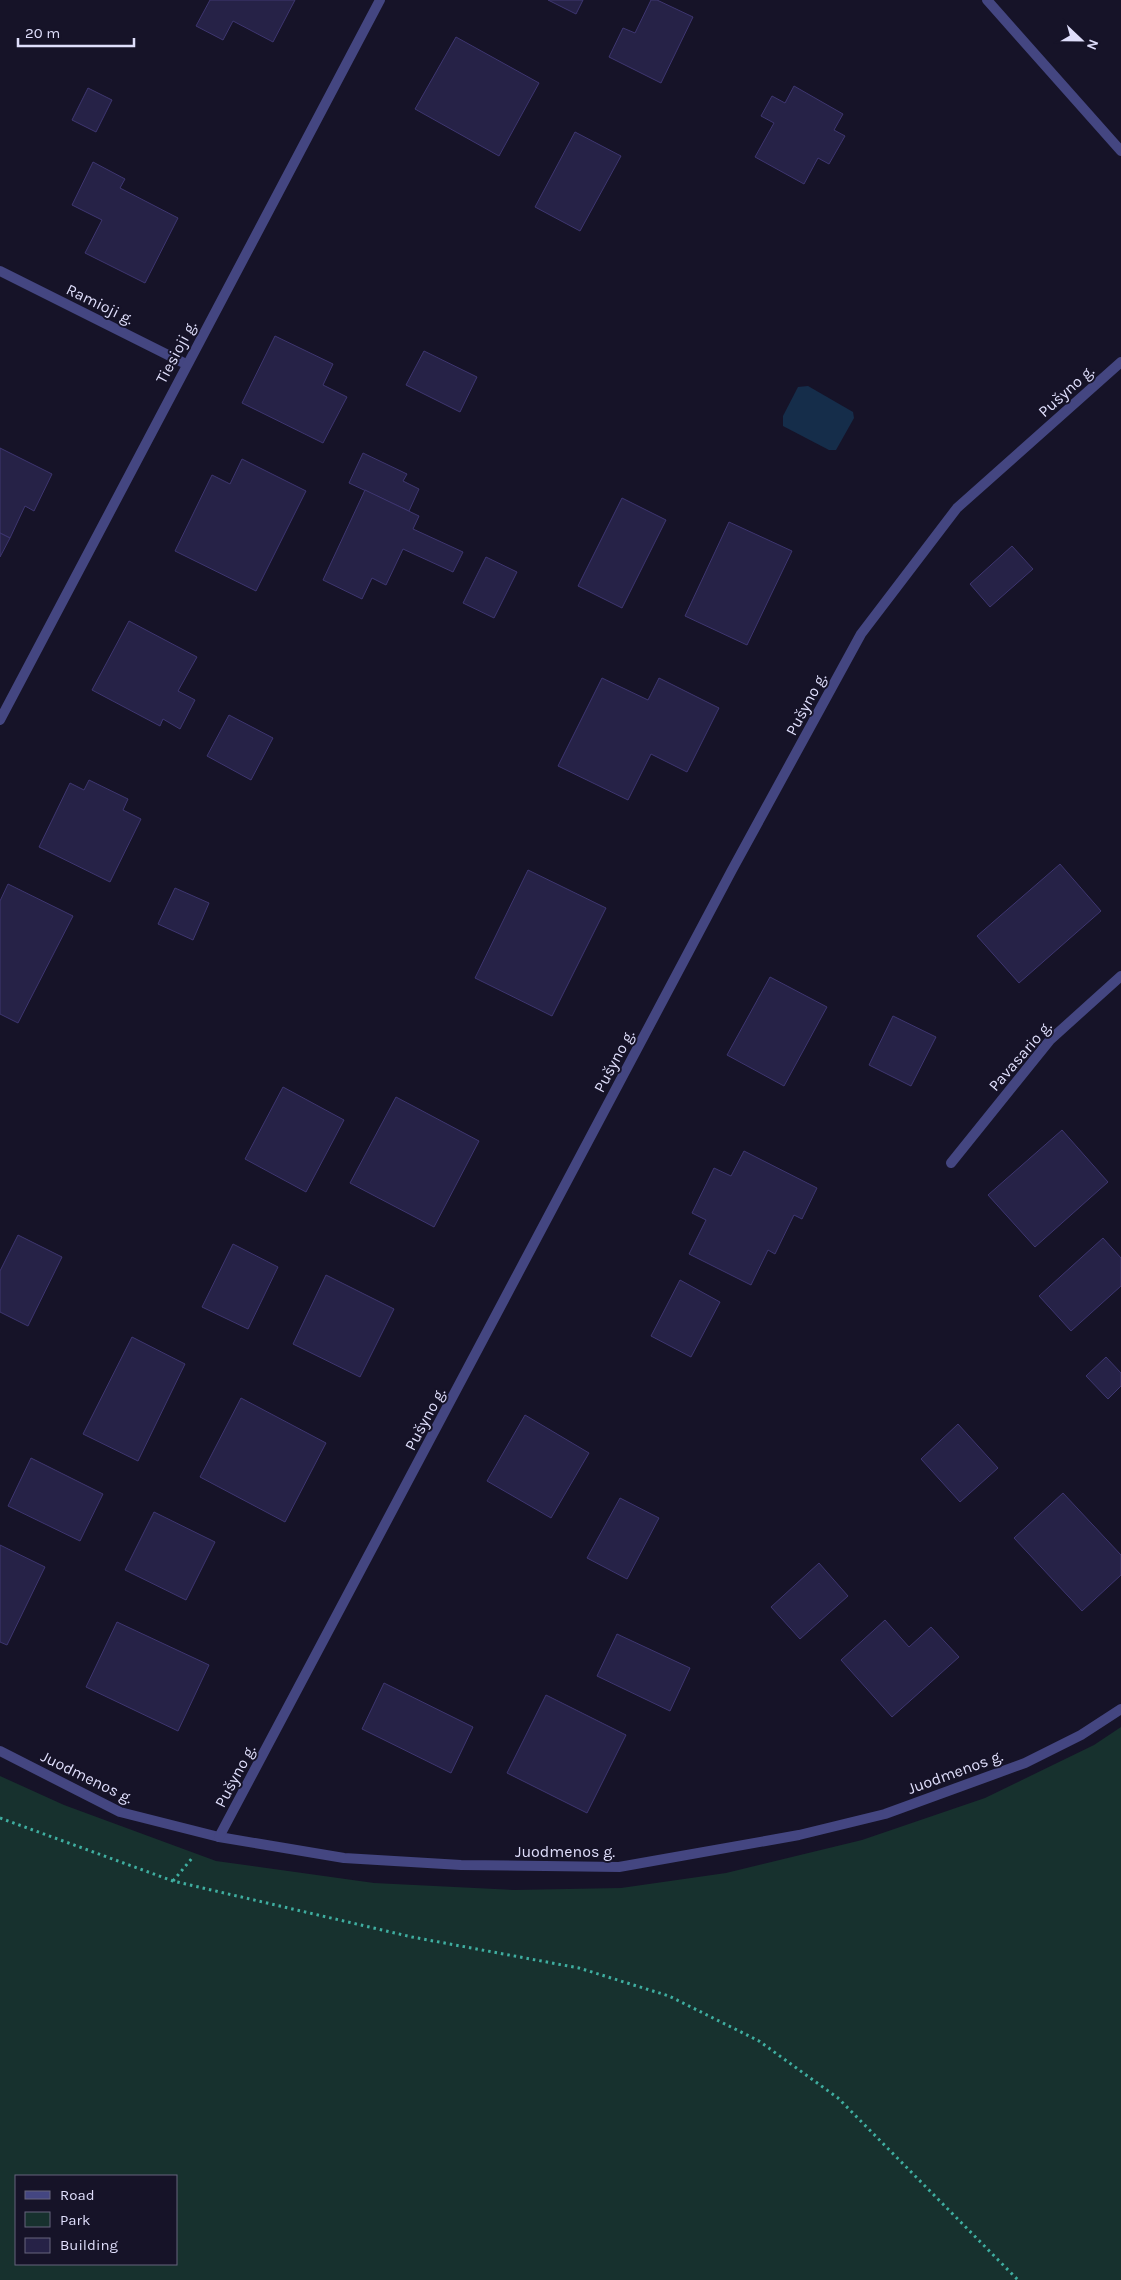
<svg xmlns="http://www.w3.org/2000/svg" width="1121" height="2280" font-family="Karla,sans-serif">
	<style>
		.green { fill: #17312e; fill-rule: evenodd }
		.water { fill: #152d4a }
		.building { fill: #262247; stroke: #3e3670 }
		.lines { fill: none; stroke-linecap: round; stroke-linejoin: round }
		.path { stroke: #3faea0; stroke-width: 3; stroke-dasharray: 2.5 4; stroke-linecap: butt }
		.minor { stroke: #444681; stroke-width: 10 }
		.labels { text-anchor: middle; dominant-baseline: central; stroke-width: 4; stroke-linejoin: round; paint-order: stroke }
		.street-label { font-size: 16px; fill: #dfdefb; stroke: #161328 }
	</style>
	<rect width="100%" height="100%" fill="#161328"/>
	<path class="green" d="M 1121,1727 L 1121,2280 L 0,2280 L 0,1776 L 64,1805 L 216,1861 L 374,1883 L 514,1890 L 621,1888 L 726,1873 L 862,1840 L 985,1798 L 1094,1745 ZM 16,2176 L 176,2176 L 176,2264 L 16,2264 Z"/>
	<polygon class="water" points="808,386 853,412 854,418 836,450 829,450 783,426 783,416 798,387"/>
	<g class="building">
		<polygon points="210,0 295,0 273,42 233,21 223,40 196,26"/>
		<polygon points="548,0 583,0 576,14"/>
		<polygon points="651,0 657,0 693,17 661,83 609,57 623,28 635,33"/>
		<polygon points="456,37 539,83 499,156 415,109"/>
		<polygon points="794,86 843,114 834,130 845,136 829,164 818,158 804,184 755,157 774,123 761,116 772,96 785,103"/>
		<polygon points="88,88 112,100 96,132 72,120"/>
		<polygon points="575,132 621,156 580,231 535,207"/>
		<polygon points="93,162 125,179 120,188 178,218 145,283 85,253 102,220 72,205"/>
		<polygon points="275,336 333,364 323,385 347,397 323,443 242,403"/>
		<polygon points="424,351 477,377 460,412 406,385"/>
		<polygon points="0,448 52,474 34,511 25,506 10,538 0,533"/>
		<polygon points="363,453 407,474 403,481 419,489 409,511 349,483"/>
		<polygon points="242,459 306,491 256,591 175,551 212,475 230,484"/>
		<polygon points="365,490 419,516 413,529 463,552 453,572 403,549 386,585 372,578 362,599 323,580"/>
		<polygon points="622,498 666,520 622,608 578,586"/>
		<polygon points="729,522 792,551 747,645 685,616"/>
		<polygon points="0,533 10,538 0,557"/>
		<polygon points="1012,546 1033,569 990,607 970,584"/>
		<polygon points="486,557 517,572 494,618 463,603"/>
		<polygon points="129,621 197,657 178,691 195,700 180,729 163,719 160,726 92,690"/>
		<polygon points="602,678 648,700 659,678 719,708 687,772 651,754 628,800 558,766"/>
		<polygon points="229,715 273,738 251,780 207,756"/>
		<polygon points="89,780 128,799 123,810 141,819 110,882 39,847 70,783 84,790"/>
		<polygon points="1060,864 1101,911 1019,983 977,936"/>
		<polygon points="528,870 606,908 552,1016 475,978"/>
		<polygon points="8,884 73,916 18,1023 0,1014 0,901"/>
		<polygon points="175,888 209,903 193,940 158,924"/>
		<polygon points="770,977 827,1007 784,1086 727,1055"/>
		<polygon points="893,1016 936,1037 911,1086 869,1065"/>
		<polygon points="283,1087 344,1120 306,1192 245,1159"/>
		<polygon points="396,1097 479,1141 434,1227 350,1183"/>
		<polygon points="1062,1130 1108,1182 1035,1247 988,1195"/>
		<polygon points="744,1151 817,1188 802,1219 794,1215 775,1254 768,1250 751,1285 689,1254 706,1220 692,1213 714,1168 731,1176"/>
		<polygon points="18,1235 62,1257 28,1326 0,1312 0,1271"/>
		<polygon points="1103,1238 1121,1258 1121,1286 1071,1331 1039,1296"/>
		<polygon points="233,1244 278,1267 248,1329 202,1307"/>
		<polygon points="326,1275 394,1309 360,1377 293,1344"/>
		<polygon points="680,1280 720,1302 691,1357 651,1336"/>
		<polygon points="132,1337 185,1364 138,1461 83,1434"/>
		<polygon points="1106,1357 1121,1373 1121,1386 1108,1399 1086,1376"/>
		<polygon points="241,1398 326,1443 285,1522 200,1477"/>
		<polygon points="525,1415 589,1453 551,1518 487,1481"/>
		<polygon points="958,1424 998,1468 960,1502 921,1459"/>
		<polygon points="31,1458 103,1494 80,1541 8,1506"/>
		<polygon points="1063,1493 1121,1555 1121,1575 1082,1611 1014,1538"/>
		<polygon points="620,1498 659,1518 627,1579 587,1558"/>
		<polygon points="154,1512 215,1542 186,1600 125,1570"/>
		<polygon points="0,1545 45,1567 7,1645 0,1642"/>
		<polygon points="819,1563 848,1596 800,1639 771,1607"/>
		<polygon points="885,1620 909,1647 931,1627 959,1657 892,1717 841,1660"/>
		<polygon points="117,1622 209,1665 178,1731 86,1687"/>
		<polygon points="617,1634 690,1668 670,1711 597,1676"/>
		<polygon points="384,1683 473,1727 451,1773 362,1729"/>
		<polygon points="546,1695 626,1735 587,1813 507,1773"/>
	</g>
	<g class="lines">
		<g class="path">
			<polyline points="0,1818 173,1881 412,1937 579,1968 669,1996 759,2041 838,2098 1018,2280"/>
			<polyline points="173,1881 193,1857"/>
		</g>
		<g class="minor">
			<polyline points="987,0 1121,151"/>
			<polyline points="0,271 186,364"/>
			<polyline points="0,720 380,0"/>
			<polyline points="951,1163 1050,1040 1121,976"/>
			<polyline points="0,1751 120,1812 219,1837 344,1858 461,1865 619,1867 799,1835 885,1814 1025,1763 1081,1735 1121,1709"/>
			<polyline points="219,1837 732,870 861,634 957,508 1121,362"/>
		</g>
	</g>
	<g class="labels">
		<g class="street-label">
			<text transform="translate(100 304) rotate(26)">Ramioji g.</text>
			<text transform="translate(176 352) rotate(-62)">Tiesioji g.</text>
			<text transform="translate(1066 391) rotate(-42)">Pušyno g.</text>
			<text transform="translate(806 704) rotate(-62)">Pušyno g.</text>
			<text transform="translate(1020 1056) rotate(-49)">Pavasario g.</text>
			<text transform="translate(614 1061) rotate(-62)">Pušyno g.</text>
			<text transform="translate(425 1419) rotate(-62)">Pušyno g.</text>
			<text transform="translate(955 1772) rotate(-20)">Juodmenos g.</text>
			<text transform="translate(235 1776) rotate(-62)">Pušyno g.</text>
			<text transform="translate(87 1777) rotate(26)">Juodmenos g.</text>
			<text x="565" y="1851">Juodmenos g.</text>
		</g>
	</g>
	<rect x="15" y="2175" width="162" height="90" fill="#161328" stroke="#66647c"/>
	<rect x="25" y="2191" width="25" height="8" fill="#444681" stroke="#66647c"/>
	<text x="60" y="2200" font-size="15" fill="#dfdefb">Road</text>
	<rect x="25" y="2212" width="25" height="15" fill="#17312e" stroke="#66647c"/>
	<text x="60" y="2225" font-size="15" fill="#dfdefb">Park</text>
	<rect x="25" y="2238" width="25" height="15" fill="#262247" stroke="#66647c"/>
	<text x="60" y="2250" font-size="15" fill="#dfdefb">Building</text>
	<g transform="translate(1081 40) rotate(112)" stroke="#161328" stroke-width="4" paint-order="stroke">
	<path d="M0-4L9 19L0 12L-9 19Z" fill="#dfdefb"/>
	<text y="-8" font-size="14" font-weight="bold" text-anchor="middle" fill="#dfdefb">N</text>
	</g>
	<path d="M18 38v8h116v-8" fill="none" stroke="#dfdefb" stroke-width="2.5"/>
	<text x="25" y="38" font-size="15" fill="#dfdefb" stroke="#161328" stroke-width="4" paint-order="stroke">20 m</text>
</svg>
